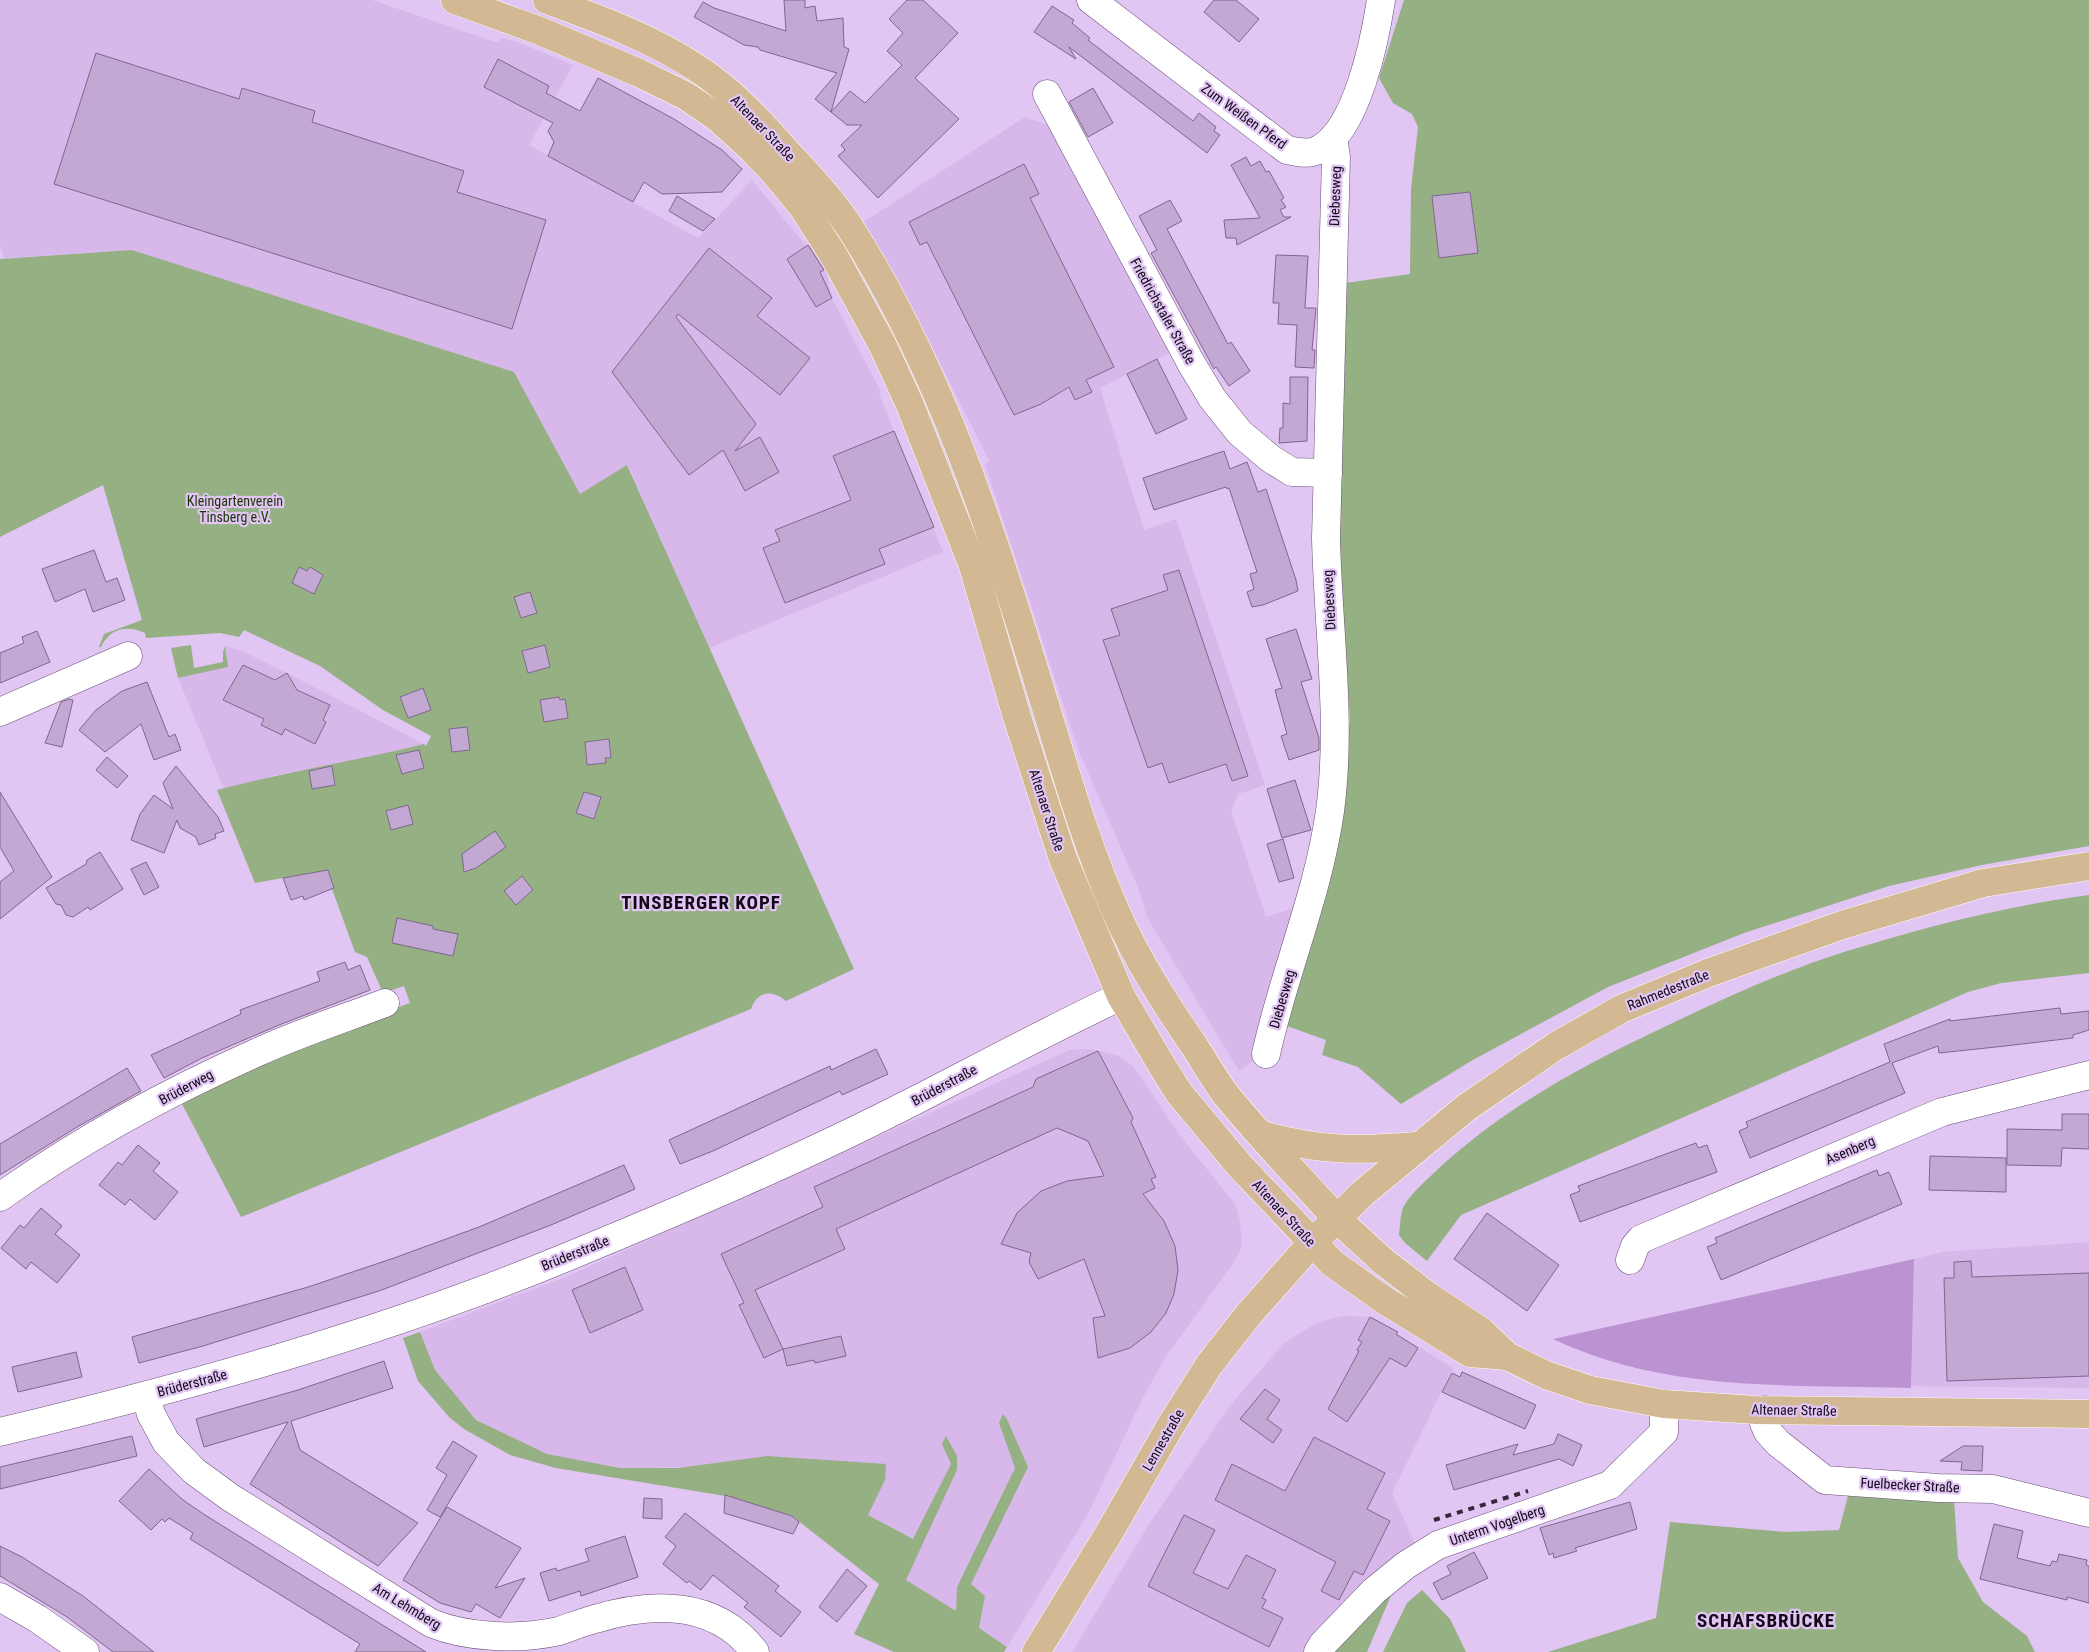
<svg xmlns="http://www.w3.org/2000/svg" width="2089" height="1652" font-family="'Roboto Condensed',sans-serif">
	<style>
		.built { fill: #d8b7eb }
		.green { fill: #95b082 }
		.water { fill: #bb92d2 }
		.building { fill: #c3a8d3; stroke: #80668f }
		.lines { fill: none; stroke-linecap: round; stroke-linejoin: round }
		.minor-casing { stroke: #684f76; stroke-width: 29 }
		.major-casing { stroke: #fff; stroke-width: 29 }
		.minor { stroke: #fff; stroke-width: 28 }
		.major { stroke: #d3b894; stroke-width: 28 }
		.rail { stroke: #35283c; stroke-width: 4; stroke-dasharray: 6 6; stroke-linecap: butt }
		.labels { text-anchor: middle; dominant-baseline: central; stroke-width: 4.5; stroke-linejoin: round; paint-order: stroke }
		.street-label { font-size: 14px; fill: #130918; stroke: #e1c5f2 }
		.park-label { font-size: 14px; fill: #1d3505; stroke: #e1c5f2 }
		.district-label { font-size: 19px; font-weight: bold; letter-spacing: 1px; fill: #130918; stroke: #e1c5f2 }
	</style>
	<rect width="100%" height="100%" fill="#e1c5f2"/>
	<g class="built">
		<polygon points="0,0 372,0 498,43 501,38 517,42 573,65 529,145 698,238 752,180 806,246 810,244 826,268 831,296 881,392 879,393 894,431 943,552 709,648 628,465 580,494 514,372 132,250 4,258 0,244"/>
		<polygon points="1025,117 1052,127 1175,350 1100,388 1144,530 1176,519 1265,785 1238,794 1231,811 1266,917 1301,906 1254,1060 1239,1071 1147,917 1139,890 1078,749 985,464 990,462 928,339 864,222"/>
		<polygon points="225,646 244,652 287,673 424,744 361,760 276,775 224,789 178,678 228,667"/>
		<polygon points="1090,1049 1119,1056 1133,1066 1181,1137 1235,1204 1240,1221 1242,1246 1234,1262 1165,1358 1141,1401 1088,1514 1007,1647 979,1628 985,1596 971,1584 1028,1467 1007,1419 1003,1415 999,1423 1015,1468 957,1587 956,1611 906,1580 957,1470 943,1444 951,1464 914,1539 868,1515 885,1480 886,1464 620,1468 547,1454 476,1420 435,1370 420,1332 566,1277 1052,1058 1070,1050"/>
		<polygon points="2089,1242 2089,1388 1911,1386 1914,1259 1942,1252"/>
		<polygon points="1342,1316 1370,1317 1398,1332 1397,1334 1453,1368 1392,1493 1416,1546 1327,1621 1303,1652 1072,1652 1148,1526 1229,1407 1284,1343 1318,1322"/>
	</g>
	<g class="green">
		<polygon points="1404,0 2089,0 2089,846 1982,865 1889,886 1744,933 1608,987 1471,1061 1401,1104 1358,1067 1322,1055 1326,1040 1284,1025 1345,768 1350,720 1339,555 1345,283 1410,274 1411,189 1418,127 1412,114 1393,103 1379,78"/>
		<path d="M 132,250 L 514,372 L 580,494 L 627,465 L 854,969 L 786,1001 C 773,989 757,991 751,1009 L 241,1217 L 180,1100 L 354,1023 L 410,1003 L 404,986 L 383,993 L 367,957 L 355,952 L 332,889 L 334,888 L 328,870 L 255,883 L 217,790 C 285,772 355,761 424,744 L 426,746 L 431,736 L 383,710 L 320,666 L 244,630 L 239,637 L 220,633 L 146,638 L 145,633 C 127,625 110,628 101,647 L 99,647 L 104,634 L 142,620 L 103,485 L 0,537 L 0,259 Z"/>
		<polygon points="191,645 194,668 223,662 223,652 225,646 228,667 178,678 171,648"/>
		<path d="M 2089,895 L 2089,973 L 2001,983 L 1968,992 L 1461,1215 L 1427,1261 L 1405,1243 L 1399,1235 C 1400,1227 1400,1218 1402,1211 C 1406,1197 1428,1179 1438,1169 C 1504,1108 1580,1067 1660,1029 C 1720,1000 1781,972 1844,952 C 1925,927 2005,906 2089,895 Z"/>
		<polygon points="420,1332 435,1370 476,1420 547,1454 620,1468 678,1468 767,1456 886,1464 885,1480 868,1515 913,1539 951,1464 942,1444 946,1436 957,1456 957,1470 906,1580 956,1611 957,1587 1015,1468 999,1423 1003,1414 1007,1419 1028,1467 971,1584 985,1596 979,1628 1007,1647 1004,1652 894,1652 854,1634 879,1584 792,1516 725,1496 556,1468 510,1455 464,1429 449,1417 418,1381 403,1338"/>
		<polygon points="1848,1496 1954,1500 1958,1558 1983,1602 2027,1636 2035,1652 1548,1652 1656,1618 1670,1522 1786,1532 1839,1530"/>
		<polygon points="1422,1590 1450,1619 1466,1652 1383,1652 1407,1603"/>
		<path d="M 1392,1593 L 1367,1652 L 1335,1652 C 1350,1629 1371,1611 1392,1593 Z"/>
	</g>
	<path class="water" d="M 1914,1259 L 1911,1388 C 1787,1384 1668,1393 1553,1339 Z"/>
	<g class="building">
		<polygon points="784,0 805,0 805,8 815,6 817,21 843,18 844,47 849,49 831,112 850,91 865,103 902,65 887,51 903,33 889,19 907,0 923,0 958,33 915,78 959,119 878,198 838,156 845,150 841,145 862,125 847,125 815,99 837,73 760,50 758,47 744,45 694,17 703,2 714,8 786,31"/>
		<polygon points="1214,0 1236,0 1259,19 1239,42 1204,12"/>
		<polygon points="1052,6 1074,20 1072,23 1090,38 1088,40 1193,121 1199,113 1216,127 1214,131 1220,135 1207,153 1069,47 1076,59 1034,32"/>
		<polygon points="96,53 239,99 242,88 315,111 312,122 464,171 457,192 546,220 512,329 54,184"/>
		<polygon points="498,59 549,86 546,93 580,111 598,78 674,119 722,150 742,169 722,192 662,194 644,182 633,202 548,156 554,142 548,131 553,123 484,87"/>
		<polygon points="1093,88 1113,123 1088,137 1069,102"/>
		<polygon points="1246,157 1251,166 1260,161 1266,172 1269,171 1284,198 1281,200 1286,207 1280,210 1284,217 1291,217 1237,245 1236,238 1226,238 1224,220 1260,218 1231,165"/>
		<polygon points="1024,164 1039,194 1030,198 1114,367 1086,380 1092,392 1075,400 1069,387 1041,404 1014,415 927,242 920,245 909,222"/>
		<polygon points="1470,192 1478,253 1439,258 1432,196"/>
		<polygon points="677,196 715,219 703,231 679,217 669,211"/>
		<polygon points="1170,200 1182,221 1167,229 1228,344 1231,342 1250,371 1229,386 1216,367 1214,369 1151,253 1157,250 1139,216"/>
		<polygon points="808,245 824,270 820,272 832,298 816,307 787,259"/>
		<polygon points="709,248 772,298 757,316 810,358 780,395 678,314 676,317 756,424 735,451 760,437 779,472 745,491 723,450 689,475 612,372"/>
		<polygon points="1276,255 1308,256 1305,308 1316,308 1312,350 1315,350 1314,368 1295,367 1297,325 1278,324 1279,303 1273,303"/>
		<polygon points="1157,359 1187,419 1156,434 1127,374"/>
		<polygon points="1290,377 1308,377 1307,441 1279,443 1280,428 1283,428 1283,403 1290,404"/>
		<polygon points="894,431 934,527 879,549 885,564 785,603 763,548 780,541 775,530 851,500 833,456"/>
		<polygon points="1224,451 1230,469 1247,462 1258,492 1266,489 1296,580 1298,591 1263,605 1252,607 1247,592 1254,589 1250,574 1257,572 1229,488 1227,489 1226,487 1154,510 1143,478"/>
		<polygon points="94,550 106,582 117,578 125,600 93,612 85,589 55,602 42,569"/>
		<polygon points="299,567 307,571 310,567 323,575 314,594 292,583"/>
		<polygon points="1179,570 1248,776 1232,781 1226,764 1169,783 1162,763 1148,768 1103,640 1120,635 1111,609 1168,590 1163,575"/>
		<polygon points="530,592 537,613 521,618 514,597"/>
		<polygon points="1296,629 1312,679 1301,682 1319,738 1319,750 1289,760 1281,736 1287,734 1275,690 1282,688 1266,639"/>
		<polygon points="37,631 50,662 0,683 0,653 24,643 22,637"/>
		<polygon points="545,645 550,667 528,673 522,651"/>
		<polygon points="243,665 275,680 287,673 297,690 330,705 323,720 326,722 315,744 285,729 282,735 261,725 264,719 223,700"/>
		<polygon points="147,682 169,737 175,734 181,750 154,760 141,724 105,752 79,730 96,710 122,691"/>
		<polygon points="423,688 431,710 408,718 400,697"/>
		<polygon points="559,697 560,700 565,699 568,718 544,722 540,700"/>
		<polygon points="69,699 73,700 62,747 45,743 61,702"/>
		<polygon points="467,727 470,750 452,752 449,729"/>
		<polygon points="609,739 611,758 605,758 606,763 587,765 585,742"/>
		<polygon points="419,750 424,768 402,774 396,755"/>
		<polygon points="107,757 128,776 117,788 96,770"/>
		<polygon points="176,766 218,817 224,831 215,834 216,838 199,845 196,837 180,828 177,820 164,853 131,840 140,814 154,795 173,809 163,783"/>
		<polygon points="332,766 335,785 312,789 309,771"/>
		<polygon points="1295,780 1311,830 1282,838 1267,789"/>
		<polygon points="0,792 52,877 0,919 0,882 14,871 0,847"/>
		<polygon points="584,792 601,797 594,819 576,813"/>
		<polygon points="408,805 413,824 391,830 386,811"/>
		<polygon points="495,831 506,847 476,868 464,872 462,854"/>
		<polygon points="1283,839 1294,878 1279,882 1267,844"/>
		<polygon points="100,852 123,889 90,910 88,907 73,917 66,915 61,905 56,904 46,888 86,864 87,860"/>
		<polygon points="146,862 159,887 144,895 131,869"/>
		<polygon points="328,870 334,888 304,900 303,896 291,900 283,878"/>
		<polygon points="522,876 533,890 516,905 504,891"/>
		<polygon points="397,918 433,926 433,929 458,934 453,956 392,943"/>
		<polygon points="345,962 348,970 360,965 370,990 279,1025 202,1058 164,1078 151,1055 241,1014 240,1010 320,981 317,972"/>
		<polygon points="2060,1008 2061,1014 2089,1011 2089,1030 2073,1035 2073,1038 2005,1046 1939,1053 1938,1046 1892,1063 1905,1093 1750,1158 1739,1131 1748,1127 1746,1122 1890,1062 1884,1044 1950,1019 1950,1021"/>
		<polygon points="876,1049 888,1074 842,1095 840,1091 713,1151 680,1164 669,1140 830,1066 831,1070"/>
		<polygon points="1098,1051 1133,1118 1131,1122 1156,1177 1151,1179 1155,1188 1143,1194 1164,1221 1175,1246 1178,1270 1174,1294 1166,1313 1151,1332 1130,1348 1098,1358 1093,1318 1105,1316 1084,1259 1038,1279 1029,1262 1031,1253 1001,1244 1017,1213 1041,1191 1067,1181 1104,1176 1088,1141 1057,1128 836,1229 845,1249 755,1290 783,1349 764,1358 739,1305 744,1303 721,1254 823,1207 814,1187 1033,1087 1036,1079"/>
		<polygon points="127,1068 141,1091 77,1127 0,1175 0,1144"/>
		<polygon points="2062,1114 2089,1114 2089,1149 2062,1148 2061,1166 2007,1165 2007,1129 2062,1130"/>
		<polygon points="1696,1143 1698,1148 1707,1145 1717,1172 1580,1222 1570,1195 1580,1191 1578,1186"/>
		<polygon points="138,1145 160,1163 153,1171 178,1192 155,1220 130,1199 125,1205 99,1185 118,1162 122,1165"/>
		<polygon points="1930,1156 2006,1158 2006,1192 1929,1190"/>
		<polygon points="624,1165 635,1189 551,1225 379,1291 203,1346 139,1363 132,1337 308,1287 394,1258 479,1227"/>
		<polygon points="1877,1170 1879,1176 1889,1172 1902,1204 1721,1280 1707,1247 1717,1243 1715,1238"/>
		<polygon points="41,1208 62,1226 55,1234 80,1255 57,1283 31,1262 26,1269 1,1248 20,1225 24,1228"/>
		<polygon points="1487,1213 1559,1265 1527,1311 1454,1259"/>
		<polygon points="1971,1261 1972,1277 2089,1273 2089,1376 1947,1381 1944,1278 1954,1278 1954,1262"/>
		<polygon points="625,1267 643,1310 590,1333 572,1290"/>
		<polygon points="1370,1317 1398,1332 1396,1334 1418,1348 1406,1367 1390,1358 1347,1422 1328,1409 1359,1351 1357,1350 1362,1342 1358,1340"/>
		<polygon points="841,1336 846,1356 815,1363 814,1360 787,1366 783,1349"/>
		<polygon points="76,1352 82,1377 18,1392 12,1367"/>
		<polygon points="384,1361 393,1388 291,1421 300,1450 418,1523 378,1566 250,1484 288,1422 204,1447 196,1419 298,1390"/>
		<polygon points="1462,1372 1536,1405 1525,1429 1442,1392 1452,1373 1460,1377"/>
		<polygon points="1265,1389 1280,1400 1267,1419 1282,1430 1273,1443 1240,1419"/>
		<polygon points="1558,1434 1582,1445 1573,1466 1559,1459 1454,1490 1446,1465 1518,1444 1513,1455 1554,1444"/>
		<polygon points="132,1436 137,1456 0,1489 0,1467"/>
		<polygon points="1314,1437 1385,1473 1367,1509 1390,1521 1363,1575 1354,1571 1339,1600 1321,1591 1336,1562 1215,1500 1232,1464 1285,1491"/>
		<polygon points="453,1441 477,1456 440,1517 427,1510 447,1475 436,1468"/>
		<polygon points="1963,1446 1983,1446 1982,1471 1961,1470 1962,1462 1940,1461"/>
		<polygon points="149,1469 183,1500 205,1515 426,1652 355,1652 360,1644 190,1539 193,1533 169,1518 165,1522 162,1519 151,1530 119,1501"/>
		<polygon points="725,1495 792,1516 799,1522 793,1534 724,1513"/>
		<polygon points="644,1498 662,1499 662,1519 643,1518"/>
		<polygon points="1630,1502 1637,1529 1575,1548 1577,1551 1554,1558 1553,1553 1549,1555 1540,1528"/>
		<polygon points="447,1507 521,1548 495,1588 525,1578 500,1618 476,1604 471,1612 440,1603 403,1580"/>
		<polygon points="685,1513 779,1586 775,1591 801,1612 781,1637 744,1607 748,1603 713,1575 701,1590 689,1581 687,1583 663,1564 676,1546 665,1537"/>
		<polygon points="1184,1515 1215,1530 1193,1573 1228,1589 1246,1555 1276,1570 1262,1598 1266,1600 1262,1608 1283,1618 1269,1647 1148,1586"/>
		<polygon points="1994,1524 2023,1531 2017,1558 2050,1566 2052,1561 2057,1562 2059,1554 2087,1560 2086,1565 2089,1566 2089,1603 2067,1597 2067,1600 1980,1579"/>
		<polygon points="625,1536 638,1577 581,1596 580,1591 549,1601 540,1573 556,1568 557,1571 589,1561 585,1549"/>
		<polygon points="0,1546 22,1557 83,1596 154,1652 113,1652 67,1617 0,1576"/>
		<polygon points="1474,1552 1488,1578 1442,1600 1433,1583 1451,1574 1447,1566"/>
		<polygon points="847,1569 867,1586 837,1622 819,1607"/>
	</g>
	<g class="lines">
		<g class="minor-casing">
			<g id="minor">
				<path d="M 1091,0 L 1287,150 C 1297,152 1308,155 1318,150 C 1357,131 1375,39 1381,0"/>
				<polyline points="1047,94 1191,363 1212,398 1240,433 1271,459 1292,472 1328,473"/>
				<polyline points="0,712 128,656"/>
				<path d="M 1266,1054 C 1284,972 1318,895 1330,811 C 1342,721 1328,629 1326,538 L 1336,157 L 1333,138"/>
				<path d="M 0,1197 C 80,1140 168,1092 258,1052 C 299,1033 343,1019 385,1003"/>
				<polyline points="1630,1260 1635,1246 1641,1239 1942,1112 2089,1075"/>
				<path d="M 146,1396 L 151,1414 L 166,1442 L 194,1471 L 231,1498 L 431,1623 C 467,1638 520,1640 559,1631 C 571,1627 583,1622 595,1619 C 652,1602 716,1600 755,1652"/>
				<polyline points="1765,1410 1764,1423 1768,1432 1778,1443 1825,1480 1938,1488 1993,1489 2089,1513"/>
				<path d="M 0,1432 C 191,1386 380,1334 562,1259 C 681,1210 801,1159 916,1100 C 984,1065 1051,1029 1121,996"/>
				<polyline points="0,1597 38,1619 85,1652"/>
				<polyline points="1318,1652 1323,1644 1374,1591 1406,1565 1438,1545 1610,1485 1664,1432 1664,1404"/>
			</g>
		</g>
		<g class="major-casing">
			<g id="major">
				<polyline points="455,0 540,31 639,73 686,96 718,118 753,150 773,171 802,206 834,256 882,344 910,405 973,566 1017,717 1063,859 1121,996 1161,1064 1179,1093 1239,1165 1332,1263 1384,1300 1470,1353 1507,1356"/>
				<path d="M 547,0 C 599,19 652,38 698,69 C 731,90 760,122 786,151 C 808,175 831,199 849,226 C 939,367 991,527 1039,685 C 1063,762 1084,841 1117,914 C 1137,960 1165,1003 1193,1044 C 1204,1061 1214,1079 1226,1095 C 1261,1138 1300,1178 1337,1219 L 1384,1262 L 1428,1296 L 1482,1332 L 1507,1356 L 1546,1375 L 1590,1390 L 1664,1404 L 1756,1410 L 2089,1414"/>
				<path d="M 1262,1135 C 1321,1151 1357,1151 1417,1146"/>
				<polyline points="1036,1652 1109,1533 1171,1425 1209,1365 1249,1314 1312,1243 1363,1193 1467,1107 1556,1046 1621,1009 1708,973 1842,925 1983,883 2089,866"/>
			</g>
		</g>
		<use href="#minor" class="minor"/>
		<use href="#major" class="major"/>
		<polyline class="rail" points="1434,1520 1528,1491"/>
	</g>
	<g class="labels">
		<g class="street-label">
			<text transform="translate(1244 116) rotate(36)">Zum Weißen Pferd</text>
			<text transform="translate(763 128) rotate(46)">Altenaer Straße</text>
			<text transform="translate(1335 196) rotate(-88)">Diebesweg</text>
			<text transform="translate(1163 311) rotate(61)">Friedrichstaler Straße</text>
			<text transform="translate(1329 600) rotate(-93)">Diebesweg</text>
			<text transform="translate(1047 810) rotate(72)">Altenaer Straße</text>
			<text transform="translate(1668 990) rotate(-22)">Rahmedestraße</text>
			<text transform="translate(1282 999) rotate(-74)">Diebesweg</text>
			<text transform="translate(944 1085) rotate(-28)">Brüderstraße</text>
			<text transform="translate(186 1087) rotate(-28)">Brüderweg</text>
			<text transform="translate(1850 1150) rotate(-23)">Asenberg</text>
			<text transform="translate(1284 1213) rotate(47)">Altenaer Straße</text>
			<text transform="translate(575 1253) rotate(-22)">Brüderstraße</text>
			<text transform="translate(192 1383) rotate(-15)">Brüderstraße</text>
			<text transform="translate(1794 1410) rotate(1)">Altenaer Straße</text>
			<text transform="translate(1163 1440) rotate(-60)">Lennestraße</text>
			<text transform="translate(1910 1485) rotate(3)">Fuelbecker Straße</text>
			<text transform="translate(1497 1525) rotate(-19)">Unterm Vogelberg</text>
			<text transform="translate(407 1606) rotate(31)">Am Lehmberg</text>
		</g>
		<g class="park-label">
			<text x="235" y="501">Kleingartenverein<tspan x="235" dy="16">Tinsberg e.V.</tspan></text>
		</g>
		<g class="district-label">
			<text x="701" y="902">TINSBERGER KOPF</text>
			<text x="1766" y="1620">SCHAFSBRÜCKE</text>
		</g>
	</g>
</svg>
